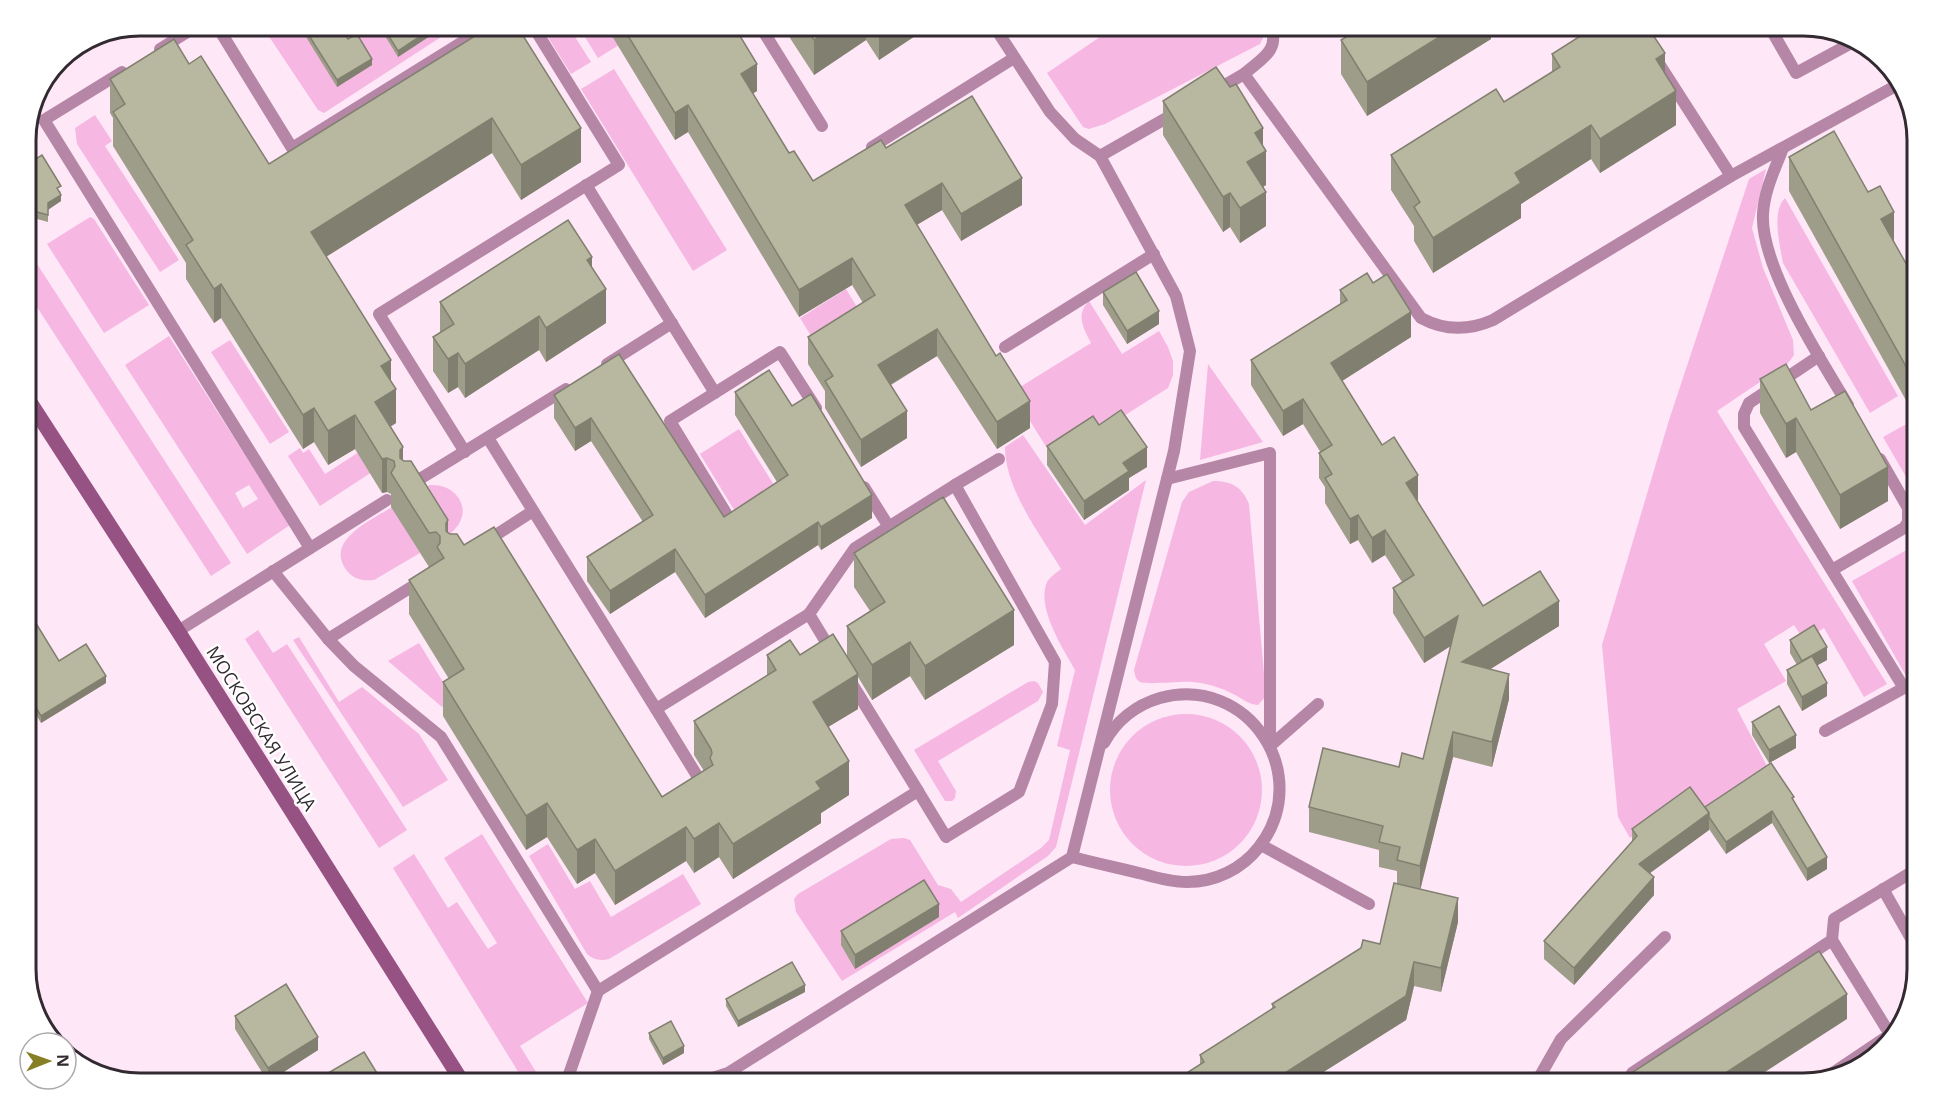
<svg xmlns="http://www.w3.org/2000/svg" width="1943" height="1109" font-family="'Open Sans',sans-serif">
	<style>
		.green { fill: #f6b8e3; fill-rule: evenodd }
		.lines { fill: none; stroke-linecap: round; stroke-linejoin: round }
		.service { stroke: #b686a7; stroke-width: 12 }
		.minor { stroke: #b686a7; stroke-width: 15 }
		.secondary { stroke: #975284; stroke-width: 15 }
		.wall { fill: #9e9d8a }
		.shaded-wall { fill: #818070 }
		.building { fill: #b8b7a0; stroke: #818070; stroke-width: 1.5 }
		.labels { text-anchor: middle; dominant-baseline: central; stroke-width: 5; stroke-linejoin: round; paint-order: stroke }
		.street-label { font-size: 18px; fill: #322a30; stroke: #fff }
		.rim { fill: none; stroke: #322a30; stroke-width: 3 }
	</style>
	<rect width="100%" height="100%" fill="#fee7f6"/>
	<g class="green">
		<polygon points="262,26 434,26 441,37 324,113 318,110"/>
		<polygon points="541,26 568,26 591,62 571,74"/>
		<polygon points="578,26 607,26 619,45 598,58"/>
		<polygon points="1116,26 1261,26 1263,38 1260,44 1105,124 1089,129 1083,127 1047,73"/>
		<polygon points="614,69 727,250 693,271 581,89"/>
		<polygon points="95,115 112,141 105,146 179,260 160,272 77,144 75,128"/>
		<polygon points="1766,169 1752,228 1763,268 1793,340 1794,355 1788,363 1717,411 1887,684 1864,697 1824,628 1804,640 1794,625 1764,644 1786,681 1737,709 1768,768 1701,813 1690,796 1630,838 1618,817 1602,645 1669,420 1749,179"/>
		<path d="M 1785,198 L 1898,396 L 1870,413 L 1783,263 C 1780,245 1771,212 1785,198 Z"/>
		<polygon points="90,217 94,219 149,305 104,333 47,244"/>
		<polygon points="26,247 231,563 211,576 26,290"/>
		<polygon points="846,289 899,376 821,352 800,318"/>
		<path d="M 1089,301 L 1122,354 L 1159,331 L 1168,347 L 1173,361 L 1173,375 L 1168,388 L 1100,431 L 1050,453 L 1012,392 L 1091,343 C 1084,329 1075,315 1089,301 Z"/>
		<path d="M 169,336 L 290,525 L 247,554 L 125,365 ZM 249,485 L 258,499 L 243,508 L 235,493 Z"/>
		<polygon points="230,340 289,432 270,444 211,352"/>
		<polygon points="1208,364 1263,442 1200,460"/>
		<polygon points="1912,421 1917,431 1917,496 1883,437"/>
		<polygon points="739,429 799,525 739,518 700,454"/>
		<path d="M 1023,435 L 1085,525 L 1146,480 L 1056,847 L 1048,856 L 958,918 L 955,912 L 842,981 L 796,912 L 794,899 L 798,894 L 891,839 L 904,838 L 910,840 L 938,885 L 951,889 L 961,902 L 1041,848 L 1049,840 L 1070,750 L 1057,746 L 1075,670 C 1063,648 1036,608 1047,582 C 1050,577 1056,573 1061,569 C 1040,534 1005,489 1005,447 Z"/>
		<polygon points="300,448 303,453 309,449 325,474 359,452 372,472 320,506 288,456"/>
		<path d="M 1213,481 C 1232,481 1242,487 1249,504 L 1266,696 L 1258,705 C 1247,704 1242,698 1233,694 C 1220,687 1206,683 1192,682 C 1182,681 1146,685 1140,682 C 1135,679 1135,675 1134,670 L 1182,502 L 1189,492 Z"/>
		<path d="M 430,485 C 455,483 474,508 455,529 C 451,534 445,537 440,540 L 423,488 Z"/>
		<path d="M 392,507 L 420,553 L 374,580 C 364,581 355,580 348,572 C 322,541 372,520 392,507 Z"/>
		<polygon points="1917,544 1917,676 1909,681 1852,581"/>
		<polygon points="258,630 273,653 287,644 407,830 379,848 245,639"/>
		<polygon points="299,637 339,702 362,687 419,734 448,780 403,807 293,640"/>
		<polygon points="419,643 454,700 442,707 388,661"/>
		<polygon points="1034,681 1038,683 1043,692 1038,701 938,761 956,791 955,798 952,801 945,801 914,750 1028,682"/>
		<circle cx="1186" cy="790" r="76"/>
		<polygon points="482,834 588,1003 520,1046 543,1083 525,1083 393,868 414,854 448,908 457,902 488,949 497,943 444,858"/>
		<path d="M 548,844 L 575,889 L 590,881 L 611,917 L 683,874 L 701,904 L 609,959 C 600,961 594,960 587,954 L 529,856 Z"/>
	</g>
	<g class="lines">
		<g class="service">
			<polyline points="217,26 292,148 488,26"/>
			<polyline points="760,26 822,126"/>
			<polyline points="994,26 1050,112 1075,139 1100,156"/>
			<polyline points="1769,26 1796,73 1857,40"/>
			<polyline points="160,49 197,26"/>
			<polyline points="1656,59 1731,176"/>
			<polyline points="122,72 44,120 310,548"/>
			<path d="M 1244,74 C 1261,59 1280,51 1271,26"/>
			<path d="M 1213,92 L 1244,74 L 1421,318 C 1445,331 1468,331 1493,320 L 1731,176 L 1901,83"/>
			<polyline points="872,147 1014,58"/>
			<path d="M 1783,148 C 1775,169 1764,191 1763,214 C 1760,266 1821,360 1848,405"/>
			<polyline points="586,185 715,393"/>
			<polyline points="1005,347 1154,254"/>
			<polyline points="1819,356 1749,403 1744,414 1744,427 1904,688 1917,681"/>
			<polyline points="607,364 672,323"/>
			<polyline points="465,452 379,314 619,165 533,26"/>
			<polyline points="1167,479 1270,453 1270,745"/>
			<polyline points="410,485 566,389"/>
			<polyline points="955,485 999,459"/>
			<polyline points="864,487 889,527"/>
			<polyline points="726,513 670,421 780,352 816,408"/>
			<polyline points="485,542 533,511"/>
			<polyline points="1832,570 1904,528 1908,522 1908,508 1880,459"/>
			<polyline points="273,571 328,639 354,666 441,737 598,991 918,791 946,837 1019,792 1052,704 1055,662 955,485 855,548 809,614 656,709 488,438"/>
			<polyline points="809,614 832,652"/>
			<polyline points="178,631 387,500"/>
			<polyline points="328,639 421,581"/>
			<polyline points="849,679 918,791"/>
			<polyline points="656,709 704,787"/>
			<polyline points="1825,731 1904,688"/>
			<polyline points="1270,746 1318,704"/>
			<polyline points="1261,845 1369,904"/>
			<path d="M 1072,857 C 1095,863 1119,868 1143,874 C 1157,878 1172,882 1187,882 C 1215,882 1242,869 1259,847 C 1315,775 1248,674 1160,698 C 1136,705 1116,721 1104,743"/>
			<polyline points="1883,889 1917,949"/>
			<polyline points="1832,940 1891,1036"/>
			<polyline points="1632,1073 1832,940 1834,919 1917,869"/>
			<polyline points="566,1083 598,991"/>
			<polyline points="698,1083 728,1073 1072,857 1174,451 1190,351 1176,296 1100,156 1177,112"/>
			<polyline points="1536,1083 1561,1039 1665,937"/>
		</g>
		<polyline class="minor" points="1831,1076 1895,1033"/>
		<polyline class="secondary" points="26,396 178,631 463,1083"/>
	</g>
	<g class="wall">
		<polygon points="297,26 339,26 348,39 372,65 337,87 301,29 300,29"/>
		<polygon points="491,26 581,162 521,200 492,153 326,257 391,381 396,423 390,427 403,460 448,533 464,545 662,797 704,771 694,755 694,721 767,676 767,655 847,657 847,626 870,611 854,587 854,553 1014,645 925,700 910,676 872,700 858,677 858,709 828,727 849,795 821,813 821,823 733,879 719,857 694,873 686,861 615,905 595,873 577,884 547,837 526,850 443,716 443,682 449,679 409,614 409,580 430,567 429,567 391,507 391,494 387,492 382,493 355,449 328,465 314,442 303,449 221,318 214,323 186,279 186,263 113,146 113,118 110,113 110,79 189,64 269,164"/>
		<polygon points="606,26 734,26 757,91 753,93 789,153 813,181 886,148 1022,205 961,241 942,210 916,225 1030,428 997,449 937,356 891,385 907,438 861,467 825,408 825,391 808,364 808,337 863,303 852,285 799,317 688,132 675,140"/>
		<polygon points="790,26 924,26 924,30 879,60 866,40 814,75 790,38"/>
		<polygon points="1344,26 1491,26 1491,39 1367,116 1341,74 1341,40 1350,35"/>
		<polygon points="119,30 70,62 65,55 96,34"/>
		<polygon points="385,30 436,32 398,57 385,36"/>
		<polygon points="1552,54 1665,73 1676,125 1600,173 1591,159 1521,204 1521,218 1433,273 1414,241 1414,226 1391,190 1391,155 1504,102 1552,72"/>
		<polygon points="1163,101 1263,146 1266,185 1263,187 1266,226 1240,243 1230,227 1223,232 1163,135"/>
		<polygon points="1789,157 1894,242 1917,283 1917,420 1789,191"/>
		<polygon points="26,165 61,192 60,193 61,201 48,209 48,222 26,216"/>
		<polygon points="592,267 606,323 546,362 539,350 465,398 458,387 448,393 433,371 433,337 440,333 440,302"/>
		<polygon points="1373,283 1411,337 1342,381 1418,500 1417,500 1483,606 1559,626 1490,669 1509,699 1492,767 1453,757 1420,889 1458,922 1441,992 1414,986 1406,1020 1306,1083 1179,1083 1179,1078 1200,1065 1200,1055 1272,1009 1272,1004 1380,944 1397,884 1397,871 1379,867 1379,850 1309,832 1309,807 1399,767 1423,759 1451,646 1424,663 1393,613 1393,588 1402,582 1385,555 1372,563 1358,540 1350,544 1325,503 1325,487 1319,478 1319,453 1321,453 1303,424 1283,436 1251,385 1251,360 1340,304 1340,290"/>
		<polygon points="1103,292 1159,324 1127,344 1103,305"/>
		<polygon points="619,354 724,517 777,482 735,415 735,392 792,406 872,518 821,550 818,545 705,618 675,572 610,614 587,581 587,557 643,522 591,441 575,451 554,418 554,395"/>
		<polygon points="1760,379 1811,410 1888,501 1840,529 1796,452 1786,458 1760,413"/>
		<polygon points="1099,425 1147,467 1129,478 1129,490 1084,520 1047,465 1047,446"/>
		<polygon points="26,607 59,661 106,683 41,723 26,698"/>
		<polygon points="1790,640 1827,660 1817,665 1827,696 1802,711 1787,684 1787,670 1797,665 1790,653"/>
		<polygon points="1752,722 1796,748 1769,763 1752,735"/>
		<polygon points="1794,801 1827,869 1807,881 1772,823 1726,854 1709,829 1709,830 1650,873 1654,895 1574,985 1544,959 1544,941 1632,842 1632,829 1705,807"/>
		<polygon points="939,917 855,969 841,945 841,931"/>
		<polygon points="805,992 738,1027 726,1006 726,999"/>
		<polygon points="235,1016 318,1050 268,1082 235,1029"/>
		<polygon points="649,1033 684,1053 663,1065 649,1039"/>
	</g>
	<g class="shaded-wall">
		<polygon points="436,26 436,32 398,57 398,51"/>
		<polygon points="836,26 866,26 866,40 814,75 814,40"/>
		<polygon points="879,26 924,26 924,30 879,60"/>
		<polygon points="1457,26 1491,26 1491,39 1367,116 1367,82"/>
		<polygon points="119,30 70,62 70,51 96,34"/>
		<polygon points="1665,53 1665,88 1656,59"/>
		<polygon points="372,59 372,65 337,87 337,80"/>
		<polygon points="757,64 757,91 741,101 741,74"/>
		<polygon points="1676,91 1676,125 1600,173 1600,139"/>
		<polygon points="688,105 688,132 675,140 675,113"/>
		<polygon points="492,118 492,153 311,266 311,232"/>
		<polygon points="1591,125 1591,159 1521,204 1521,218 1433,273 1433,238 1515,173"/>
		<polygon points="581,128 581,162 521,200 521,165"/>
		<polygon points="1263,128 1263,152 1266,151 1266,185 1247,196 1247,162 1255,133"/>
		<polygon points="1022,178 1022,205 961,241 961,214"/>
		<polygon points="942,183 942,210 905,232 905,205"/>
		<polygon points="1266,192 1266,226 1240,243 1240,208"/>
		<polygon points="1230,193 1230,227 1223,232 1223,197"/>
		<polygon points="61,195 61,201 48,210 48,203"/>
		<polygon points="1894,212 1894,246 1881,219"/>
		<polygon points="592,257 592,291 587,260"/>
		<polygon points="852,258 852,285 799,317 799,290"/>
		<polygon points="221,284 221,318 214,323 214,289"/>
		<polygon points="606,289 606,323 546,362 546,328"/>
		<polygon points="1159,311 1159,324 1127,344 1127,331"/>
		<polygon points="1411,312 1411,337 1331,388 1331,363"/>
		<polygon points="539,316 539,350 465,398 465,364"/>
		<polygon points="937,329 937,356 878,392 878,365"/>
		<polygon points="458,353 458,387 448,393 448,359"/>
		<polygon points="391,360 391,392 396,389 396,423 375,436 375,402 381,366"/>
		<polygon points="1303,399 1303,424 1283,436 1283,411"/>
		<polygon points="1030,401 1030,428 997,449 997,422"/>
		<polygon points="314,408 314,442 303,449 303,415"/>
		<polygon points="907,411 907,438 861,467 861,440"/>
		<polygon points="355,415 355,449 328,465 328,431"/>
		<polygon points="591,418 591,441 575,451 575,428"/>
		<polygon points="1796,418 1796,452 1786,458 1786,424"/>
		<polygon points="403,447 403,481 400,485 400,450"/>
		<polygon points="1147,447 1147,467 1129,478 1129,490 1084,520 1084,501 1123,463"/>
		<polygon points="387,458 387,492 382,493 382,459"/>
		<polygon points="1888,467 1888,501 1840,529 1840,495"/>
		<polygon points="1418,475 1418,500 1406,507 1406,483"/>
		<polygon points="872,495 872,518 821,550 821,527"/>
		<polygon points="1358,515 1358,540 1350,544 1350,519"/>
		<polygon points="448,520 448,554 446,523"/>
		<polygon points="818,522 818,545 705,618 705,595"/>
		<polygon points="1385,530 1385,555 1372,563 1372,538"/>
		<polygon points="675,549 675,572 610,614 610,591"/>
		<polygon points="1559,601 1559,626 1462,687 1462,662"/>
		<polygon points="1014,610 1014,645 925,700 925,666"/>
		<polygon points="1458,616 1458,641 1424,663 1424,638"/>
		<polygon points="910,642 910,676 872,700 872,665"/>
		<polygon points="1827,647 1827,660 1802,674 1802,661"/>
		<polygon points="858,674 858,709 813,736 813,702"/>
		<polygon points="1509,674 1509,699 1492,767 1492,742"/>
		<polygon points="106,676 106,683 41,723 41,716"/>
		<polygon points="1827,683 1827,696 1802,711 1802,697"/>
		<polygon points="1453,732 1453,757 1420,891 1420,866"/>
		<polygon points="1796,735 1796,748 1769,763 1769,750"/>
		<polygon points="849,761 849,795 821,813 821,823 733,879 733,844 816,782"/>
		<polygon points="547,803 547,837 526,850 526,816"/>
		<polygon points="1772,811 1772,823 1726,854 1726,842"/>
		<polygon points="1709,813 1709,830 1639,881 1639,864"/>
		<polygon points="719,823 719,857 694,873 694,839"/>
		<polygon points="686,827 686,861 615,905 615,871"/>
		<polygon points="595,839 595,873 577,884 577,850"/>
		<polygon points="1827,857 1827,869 1807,881 1807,869"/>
		<polygon points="1654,877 1654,895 1574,985 1574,968"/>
		<polygon points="1458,898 1458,922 1441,992 1441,968"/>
		<polygon points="939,904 939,917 855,969 855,955"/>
		<polygon points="1414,962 1414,986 1406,1020 1306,1083 1269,1083"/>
		<polygon points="805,985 805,992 738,1027 738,1021"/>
		<polygon points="1847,994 1847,1019 1748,1083 1710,1083"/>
		<polygon points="318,1037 318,1050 268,1082 268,1068"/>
		<polygon points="684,1046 684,1053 663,1065 663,1058"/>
	</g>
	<g class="building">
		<polygon points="303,26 339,26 348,39 357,34 372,59 337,80"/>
		<polygon points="391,26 436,26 398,51 385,30"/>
		<polygon points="491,26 517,26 581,128 521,165 492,118 311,232 391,360 381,366 396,389 375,402 403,447 400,450 400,458 404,461 411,461 448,520 446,523 446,531 450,534 457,534 464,545 494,527 662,797 713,765 710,758 712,753 711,749 694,721 776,670 767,655 790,640 800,655 833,634 858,674 813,702 849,761 816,782 821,789 733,844 719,823 694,839 686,827 615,871 595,839 577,850 547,803 526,816 443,682 464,669 409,580 444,558 437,547 440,543 440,536 436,532 429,533 391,473 395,466 394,461 387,458 382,459 355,415 328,431 314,408 303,415 221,284 214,289 186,245 193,240 113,112 125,104 110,79 174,39 189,64 201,56 269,164"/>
		<polygon points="622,26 734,26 757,64 741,74 789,153 794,151 813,181 881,140 886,148 972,96 1022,178 961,214 942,183 905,205 996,356 1000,353 1030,401 997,422 937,329 878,365 907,411 861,440 825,381 833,376 808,337 875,295 852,258 799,290 688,105 675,113"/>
		<polygon points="804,26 836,26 814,40"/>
		<polygon points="1364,26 1457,26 1367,82 1341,40"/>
		<polygon points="1596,26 1647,26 1665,53 1656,59 1676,91 1600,139 1591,125 1515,173 1521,183 1433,238 1414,207 1420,202 1391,155 1496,89 1504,102 1560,67 1552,54"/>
		<polygon points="1216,67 1230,87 1236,84 1263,128 1255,133 1266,151 1247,162 1266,192 1240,208 1230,193 1223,197 1163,101"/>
		<polygon points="1834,131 1868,192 1880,186 1894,212 1881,219 1917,283 1917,386 1789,157"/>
		<polygon points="42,155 61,186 57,188 61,195 48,203 48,215 26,209 26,165"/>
		<polygon points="568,220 592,257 587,260 606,289 546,328 539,316 465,364 458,353 448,359 433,337 454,324 440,302"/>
		<polygon points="1136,272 1159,311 1127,331 1103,292"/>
		<polygon points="1367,273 1373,283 1387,274 1411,312 1331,363 1382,445 1394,437 1418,475 1406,483 1483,606 1540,571 1559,601 1462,662 1509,674 1492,742 1453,732 1420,866 1397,860 1400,847 1379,842 1383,826 1309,807 1323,748 1399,767 1402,753 1423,759 1458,616 1424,638 1393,588 1414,575 1385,530 1372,538 1358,515 1350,519 1325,478 1332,474 1319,453 1332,445 1303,399 1283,411 1251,360 1347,300 1340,290"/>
		<polygon points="619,354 724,517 788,475 735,392 769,370 792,406 811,394 872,495 821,527 818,522 705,595 675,549 610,591 587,557 653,515 591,418 575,428 554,395"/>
		<polygon points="1786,364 1811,410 1845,391 1888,467 1840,495 1796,418 1786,424 1760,379"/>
		<polygon points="1121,410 1147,447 1123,463 1129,471 1084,501 1047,446 1093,416 1099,425"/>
		<polygon points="943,497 1014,610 925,666 910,642 872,665 847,626 885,602 854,553"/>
		<polygon points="26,607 59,661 86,644 106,676 41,716 26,691"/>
		<polygon points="1814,625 1827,647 1802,661 1790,640"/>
		<polygon points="1812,656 1827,683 1802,697 1787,670"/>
		<polygon points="1779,706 1796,735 1769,750 1752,722"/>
		<polygon points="1771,763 1794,797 1792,798 1827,857 1807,869 1772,811 1726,842 1709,817 1709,813 1705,807"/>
		<polygon points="1690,787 1709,813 1639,864 1654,877 1574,968 1544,941 1637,836 1632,829"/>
		<polygon points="924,880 939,904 855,955 841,931"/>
		<polygon points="1394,883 1458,898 1441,968 1414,962 1406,996 1269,1083 1183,1083 1179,1078 1204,1062 1200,1055 1275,1007 1272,1004 1361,948 1363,940 1380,944"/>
		<polygon points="1819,951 1847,994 1710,1083 1616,1083"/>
		<polygon points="792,962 805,985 738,1021 726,999"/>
		<polygon points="286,984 318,1037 268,1068 235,1016"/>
		<polygon points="671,1021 684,1046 663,1058 649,1033"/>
		<polygon points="364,1052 383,1083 311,1083"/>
	</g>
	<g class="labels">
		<g class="street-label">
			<text transform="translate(262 728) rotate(58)">МОСКОВСКАЯ УЛИЦА</text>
		</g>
	</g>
	<path d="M0 0H1943V1109H0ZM140 36H1803A104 104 0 0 1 1907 140V969A104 104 0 0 1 1803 1073H140A104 104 0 0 1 36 969V140A104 104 0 0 1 140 36Z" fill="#fff" fill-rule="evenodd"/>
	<path class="rim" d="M140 36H1803A104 104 0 0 1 1907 140V969A104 104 0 0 1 1803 1073H140A104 104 0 0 1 36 969V140A104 104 0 0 1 140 36Z"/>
	<g transform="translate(48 1061) rotate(89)"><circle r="28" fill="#ffffff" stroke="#adaaac" stroke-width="1.5"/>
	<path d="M0-4.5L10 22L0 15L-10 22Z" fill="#867f26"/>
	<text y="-9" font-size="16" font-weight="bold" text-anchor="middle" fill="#322a30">N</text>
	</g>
</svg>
